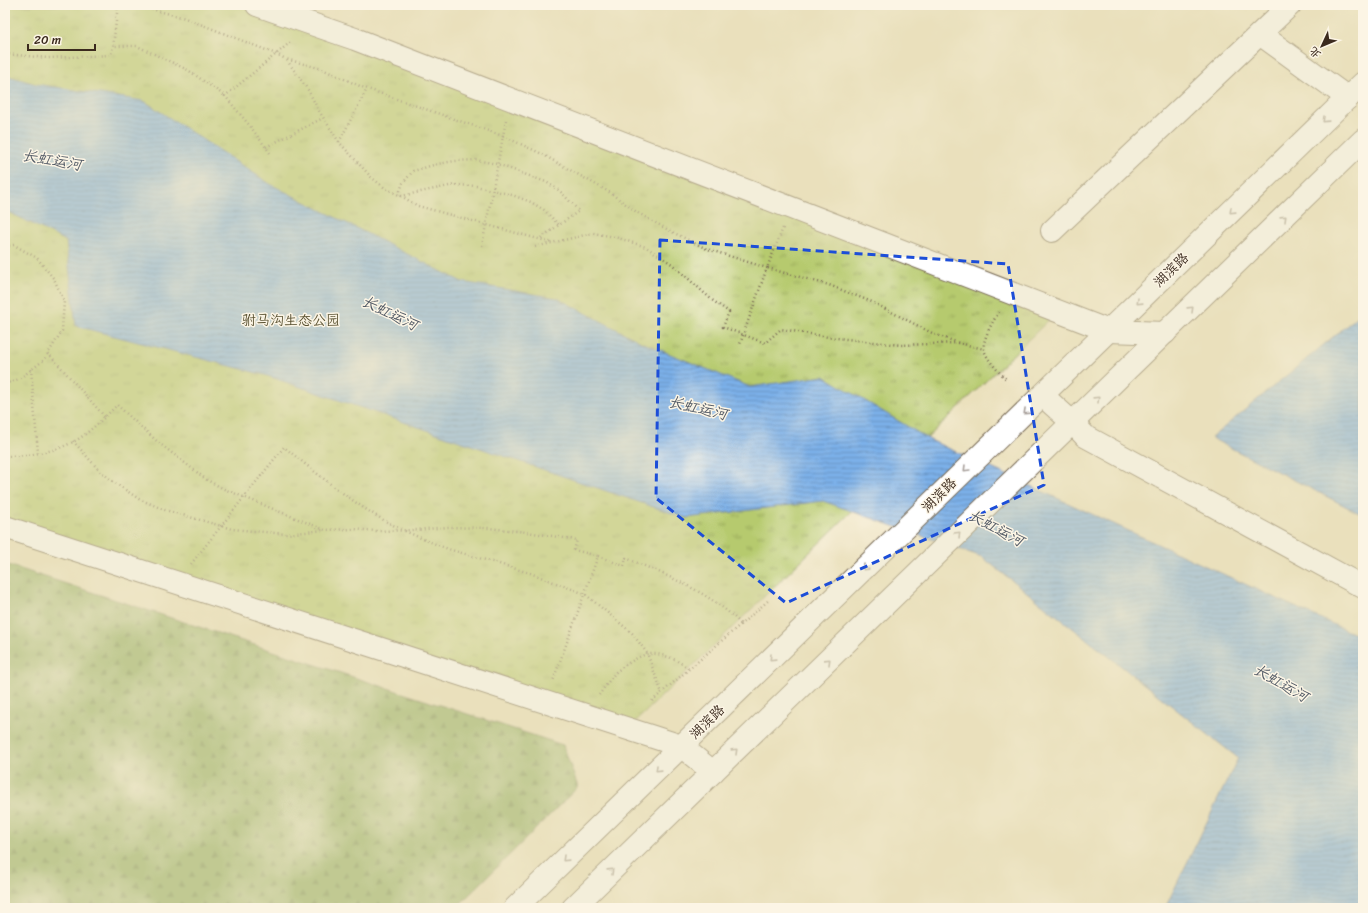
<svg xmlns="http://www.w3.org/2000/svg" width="1368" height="913" font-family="Sriracha,'LXGW WenKai TC',sans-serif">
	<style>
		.forest { fill: url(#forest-firs); stroke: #666c40 }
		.park { fill: url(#park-tufts); stroke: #787a46 }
		.water { fill: url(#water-rules); stroke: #5b6d84 }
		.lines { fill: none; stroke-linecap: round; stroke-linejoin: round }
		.minor-casing { stroke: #786a55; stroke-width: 24 }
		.primary-casing { stroke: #786a55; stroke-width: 24 }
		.path { stroke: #786a55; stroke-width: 2.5; stroke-dasharray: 1 3; stroke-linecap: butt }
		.minor { stroke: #fff; stroke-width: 22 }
		.primary { stroke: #fff; stroke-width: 22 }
		.oneway { stroke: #a79f9a }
		.marked { fill: none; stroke: #1d4ed8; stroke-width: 3; stroke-dasharray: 8 5; stroke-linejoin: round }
		.labels { text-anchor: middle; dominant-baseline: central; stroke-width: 3; stroke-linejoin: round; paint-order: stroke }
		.street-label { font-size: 14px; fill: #3b2a1e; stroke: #fcf5e5 }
		.park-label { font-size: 14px; fill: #5a5232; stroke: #fcf5e5 }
		.water-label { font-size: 15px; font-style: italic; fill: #515965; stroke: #fcf5e5 }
	</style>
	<defs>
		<pattern id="forest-firs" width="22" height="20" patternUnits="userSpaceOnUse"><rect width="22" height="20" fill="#90ae61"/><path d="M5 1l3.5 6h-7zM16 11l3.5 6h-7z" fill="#778e4f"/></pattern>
		<pattern id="park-tufts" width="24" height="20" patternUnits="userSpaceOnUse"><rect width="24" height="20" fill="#b6ca6e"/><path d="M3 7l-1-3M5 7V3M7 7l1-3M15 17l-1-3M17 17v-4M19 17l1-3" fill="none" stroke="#95a45a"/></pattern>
		<pattern id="water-rules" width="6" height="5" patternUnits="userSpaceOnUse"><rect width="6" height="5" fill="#7bb0e9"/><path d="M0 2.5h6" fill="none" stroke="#668fbc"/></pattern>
	</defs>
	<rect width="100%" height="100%" fill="#fcf5e5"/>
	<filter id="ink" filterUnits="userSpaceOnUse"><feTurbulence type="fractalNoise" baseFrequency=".025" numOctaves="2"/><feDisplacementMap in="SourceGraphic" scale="8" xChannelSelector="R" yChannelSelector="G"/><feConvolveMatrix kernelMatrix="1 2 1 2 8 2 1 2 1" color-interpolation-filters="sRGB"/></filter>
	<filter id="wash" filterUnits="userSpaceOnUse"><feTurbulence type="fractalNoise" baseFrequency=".012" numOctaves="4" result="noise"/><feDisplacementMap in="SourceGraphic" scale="16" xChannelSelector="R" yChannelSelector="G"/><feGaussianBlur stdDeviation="0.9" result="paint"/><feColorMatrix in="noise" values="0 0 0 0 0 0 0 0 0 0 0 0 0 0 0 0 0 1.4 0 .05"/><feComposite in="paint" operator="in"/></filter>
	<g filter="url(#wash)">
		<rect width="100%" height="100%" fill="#eae0bc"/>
		<polygon class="forest" points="5,564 563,745 578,787 456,908 5,908"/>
		<polygon class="park" points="5,5 258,5 1058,311 628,729 5,527"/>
		<g class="water">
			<polygon points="5,75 36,84 144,101 270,184 462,282 557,298 641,342 750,387 824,376 930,440 1363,638 1363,908 1165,908 1238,758 982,557 823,501 686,518 265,375 76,326 66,241 5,210"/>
			<polygon points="1363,312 1363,515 1211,438"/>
		</g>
	</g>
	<g filter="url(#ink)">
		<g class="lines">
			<g class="minor-casing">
				<g id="minor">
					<polyline points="257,5 355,39 1109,331 1165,333"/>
					<polyline points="1260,34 1348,98"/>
					<polyline points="1052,231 1290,5"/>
					<polyline points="1043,396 1073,423 1085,436 1363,587"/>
					<polyline points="5,527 681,746 713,772"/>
				</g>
			</g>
			<g class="primary-casing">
				<g id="primary">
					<polyline points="515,908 1363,83"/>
					<polyline points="573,908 1363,140"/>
				</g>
			</g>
			<g class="path">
				<polyline points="118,5 113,46 137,46 188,70 225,96"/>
				<polyline points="136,5 185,18 276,54 286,59"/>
				<polyline points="5,54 48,58 111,55 113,46"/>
				<polyline points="506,120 503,136 540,153 609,192 638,213 672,232 707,249 767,268 740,344"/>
				<polyline points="339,142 367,89"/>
				<polyline points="266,147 323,118"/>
				<polyline points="270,153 250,126 225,96 292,41"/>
				<polyline points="401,195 400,191 403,183 413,171 437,164 455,161 476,160 497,164 546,182 560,191 579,211 539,239"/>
				<polyline points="401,196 454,185 476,186 512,195 531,202 544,210 559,225"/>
				<polyline points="783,228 767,268 829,285 872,302 934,334 959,343 984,349"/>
				<polyline points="5,246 14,245 37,258 54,279 64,301 62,331 44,360 19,379 5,384"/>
				<polyline points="482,246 503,136 362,87 322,69 286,59 308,90 319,111 339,142 371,177 385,188 401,196 418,206 553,243"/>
				<polyline points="535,247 593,233 615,237 646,247 672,264 712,300 729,312 723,327 765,343 781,329 828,337 901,345 959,343"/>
				<path d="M 999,312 C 994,319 982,340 984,349 C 986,359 999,372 1006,379"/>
				<polyline points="48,353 105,417"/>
				<polyline points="31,369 38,453"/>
				<polyline points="73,441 99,470 115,483 139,499 165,510 232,529 286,534 325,530"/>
				<path d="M 5,456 C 30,456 58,452 80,438 C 94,428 106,416 117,405 L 159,443 L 207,480 L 224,489 L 325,530 L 353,529 L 376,531 L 416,530 L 448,527 L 488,528 L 527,532 L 577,540 L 574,550 L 598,556 L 553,681"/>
				<polyline points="405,531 423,539 448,549 530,573 585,594 632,633 647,653 662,693"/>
				<path d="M 598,556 L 624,566 L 626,558 C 665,575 711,592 741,624"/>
				<path d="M 191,564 L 284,447 C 319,475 360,510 401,529"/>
				<path d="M 599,695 C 604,688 610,679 616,672 C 622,667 641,654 649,654 C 664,653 678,660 689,669"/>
				<polyline points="652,701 769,600"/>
			</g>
			<use href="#minor" class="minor"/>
			<use href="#primary" class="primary"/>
		</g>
		<defs><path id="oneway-chevron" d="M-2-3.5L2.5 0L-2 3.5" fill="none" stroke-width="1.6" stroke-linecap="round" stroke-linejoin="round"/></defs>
		<g class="oneway">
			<use href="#oneway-chevron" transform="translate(1325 120) rotate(136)"/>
			<use href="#oneway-chevron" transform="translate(1232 211) rotate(136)"/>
			<use href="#oneway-chevron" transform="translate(1284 218) rotate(-44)"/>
			<use href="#oneway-chevron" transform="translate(1139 302) rotate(136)"/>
			<use href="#oneway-chevron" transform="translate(1191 309) rotate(-44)"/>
			<use href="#oneway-chevron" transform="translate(1097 399) rotate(-44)"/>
			<use href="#oneway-chevron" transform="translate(1026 412) rotate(137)"/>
			<use href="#oneway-chevron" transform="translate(966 469) rotate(135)"/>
			<use href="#oneway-chevron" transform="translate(958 534) rotate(-45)"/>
			<use href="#oneway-chevron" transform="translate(865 568) rotate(136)"/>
			<use href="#oneway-chevron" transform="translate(772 658) rotate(136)"/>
			<use href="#oneway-chevron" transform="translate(828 661) rotate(-44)"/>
			<use href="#oneway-chevron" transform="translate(735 751) rotate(-44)"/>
			<use href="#oneway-chevron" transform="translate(658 769) rotate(136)"/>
			<use href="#oneway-chevron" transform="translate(565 859) rotate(136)"/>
			<use href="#oneway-chevron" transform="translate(611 871) rotate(-44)"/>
		</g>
	</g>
	<path d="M0 0H1368V913H0ZM 660,240 L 1008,264 L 1044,485 L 786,603 L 656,498 Z" fill="#eae0bc" fill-opacity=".55" fill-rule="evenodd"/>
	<path class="marked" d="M 660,240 L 1008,264 L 1044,485 L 786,603 L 656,498 Z"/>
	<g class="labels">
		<g class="street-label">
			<text transform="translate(1171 270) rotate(-44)">湖滨路</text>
			<text transform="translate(939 495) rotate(-45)">湖滨路</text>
			<text transform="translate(707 722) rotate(-44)">湖滨路</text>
		</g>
		<g class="park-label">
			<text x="291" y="320">驸马沟生态公园</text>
		</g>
		<g class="water-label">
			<text transform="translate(52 160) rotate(10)">长虹运河</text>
			<text transform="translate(390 313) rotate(26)">长虹运河</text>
			<text transform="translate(698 408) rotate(13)">长虹运河</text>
			<text transform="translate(996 528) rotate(28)">长虹运河</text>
			<text transform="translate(1281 683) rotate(30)">长虹运河</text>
		</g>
	</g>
	<rect width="1368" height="913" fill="none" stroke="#fcf5e5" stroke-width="20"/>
	<g transform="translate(1322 46) rotate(226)" stroke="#fcf5e5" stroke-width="3" paint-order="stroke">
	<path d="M0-3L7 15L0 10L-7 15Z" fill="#3b2a1e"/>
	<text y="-6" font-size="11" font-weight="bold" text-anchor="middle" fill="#3b2a1e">北</text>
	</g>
	<path d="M28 44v6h67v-6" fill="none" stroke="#3b2a1e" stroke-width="2"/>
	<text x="34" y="44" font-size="12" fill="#3b2a1e" stroke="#fcf5e5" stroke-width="3" paint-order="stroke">20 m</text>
</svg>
